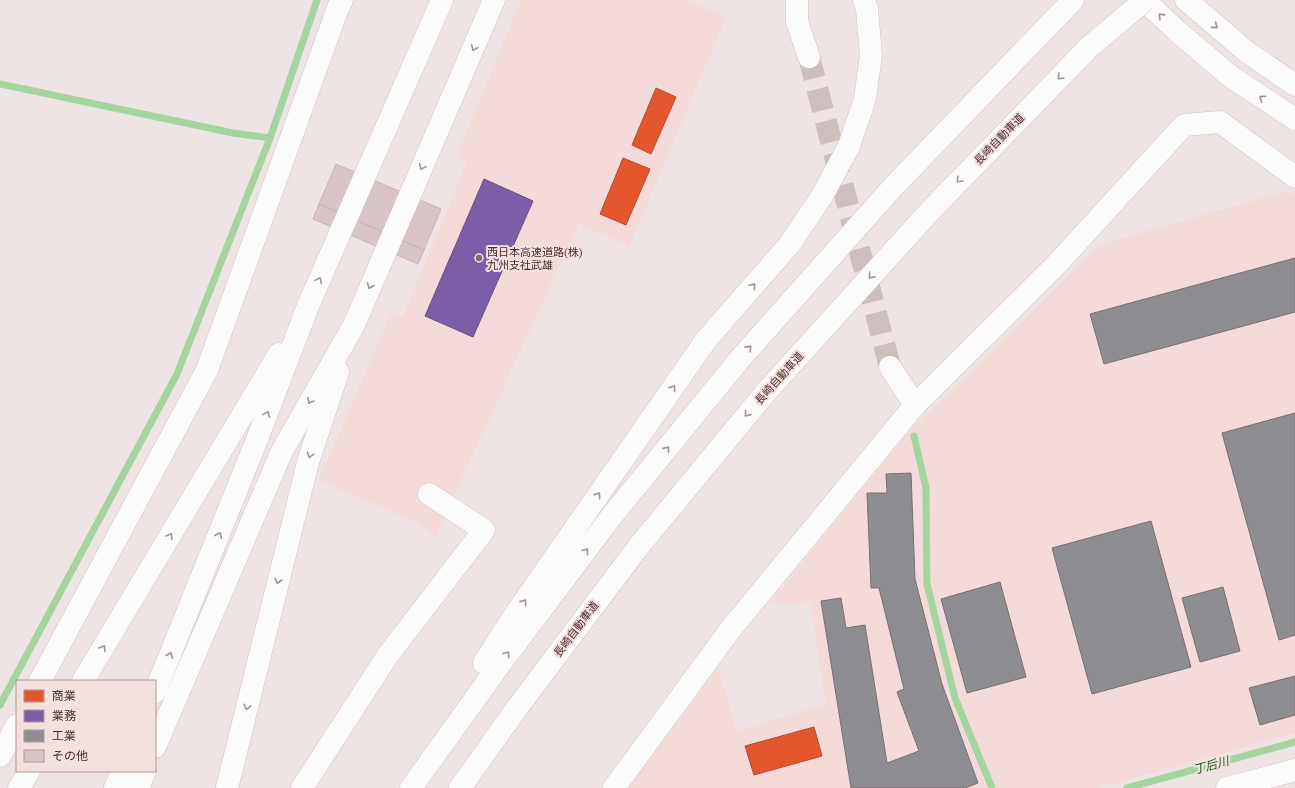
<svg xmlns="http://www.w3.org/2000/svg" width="1295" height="788" font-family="'PT Serif','Noto Sans JP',serif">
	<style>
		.built { fill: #f4dad8 }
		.shops { fill: #e4572e; stroke: #b64a2c }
		.offices { fill: #7b5ea7; stroke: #6d4e81 }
		.industry { fill: #8d8d92; stroke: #796f72 }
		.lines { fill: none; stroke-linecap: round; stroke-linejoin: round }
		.stream { stroke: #a4d59f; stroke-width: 7 }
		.building { fill: #d9c5c8; stroke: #c8b5b9 }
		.minor-tunnel { stroke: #cdbfbe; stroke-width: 22; stroke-dasharray: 22 11; stroke-linecap: butt }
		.minor-casing { stroke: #d5c0bf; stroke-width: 23 }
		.highway-casing { stroke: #d5c0bf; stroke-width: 23 }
		.minor { stroke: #fcfbfb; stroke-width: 22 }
		.highway { stroke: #fcfbfb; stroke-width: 22 }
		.highway-bridge-casing { stroke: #d5c0bf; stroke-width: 23; stroke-linecap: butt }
		.highway-bridge { stroke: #fcfbfb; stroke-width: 22 }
		.oneway { stroke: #a49292 }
		.poi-dot { fill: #846b6a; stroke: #f3e1df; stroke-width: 1.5 }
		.labels { text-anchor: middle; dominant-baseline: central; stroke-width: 4; stroke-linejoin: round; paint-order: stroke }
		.street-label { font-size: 11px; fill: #4b2a28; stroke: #f3e1df }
		.poi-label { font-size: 11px; fill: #4b2a28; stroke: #f3e1df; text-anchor: start }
		.water-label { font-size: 12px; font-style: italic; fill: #0d5c12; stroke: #f3e1df }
	</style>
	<rect width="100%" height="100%" fill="#eee4e4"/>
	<g class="built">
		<polygon points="521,0 687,0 726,17 629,247 579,223 435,537 417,522 319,480 391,313 403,317 467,162 456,157"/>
		<polygon points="1288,191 1295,195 1295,733 1098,788 628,788 718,668 736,731 826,704 810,603 769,604 908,433 1099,245"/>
	</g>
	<g class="shops">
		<polygon points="656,88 676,97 651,154 632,145"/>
		<polygon points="623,158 650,169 626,225 600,214"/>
		<polygon points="814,727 822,756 754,775 745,746"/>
	</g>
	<polygon class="offices" points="484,179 533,201 473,337 425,316"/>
	<g class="industry">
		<polygon points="1295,258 1295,312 1104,364 1090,314"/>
		<polygon points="1295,413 1295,635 1279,640 1222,433"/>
		<polygon points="911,473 915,579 942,684 978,783 965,788 851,788 821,601 841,598 846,628 865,625 887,763 919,751 897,692 904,689 879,588 871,588 867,493 887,493 886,474"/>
		<polygon points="1151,521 1191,667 1092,694 1052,548"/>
		<polygon points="1000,582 1026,677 967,693 941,599"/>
		<polygon points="1223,587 1240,651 1200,662 1182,598"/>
		<polygon points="1295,676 1295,715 1260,725 1249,688"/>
	</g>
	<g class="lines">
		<g class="stream">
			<polyline points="0,84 233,133 270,138"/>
			<polyline points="914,436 926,488 927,584 955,698 992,788"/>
			<polyline points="0,705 177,374 270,138 317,0"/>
			<polyline points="1127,788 1295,742"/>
		</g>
	</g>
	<g class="building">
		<polygon points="336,164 441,209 424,250 319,204"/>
		<polygon points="319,204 424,250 418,264 313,219"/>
	</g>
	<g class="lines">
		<polyline class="minor-tunnel" points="809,57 890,367"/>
		<g class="minor-casing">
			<g id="minor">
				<polyline points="797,0 797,21 809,57"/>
				<polyline points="890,367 915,405"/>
				<polyline points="40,681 207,370 338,8 342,0"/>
				<polyline points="0,756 17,725"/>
				<polyline points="302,788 388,655 484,530 429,494"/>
				<polyline points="614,788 730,630 915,405 1056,265 1184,125 1220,122 1295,177"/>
			</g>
		</g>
		<g class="highway-casing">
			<g id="highway">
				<polyline points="1144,0 1177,31 1230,76 1295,119"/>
				<polyline points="1186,0 1247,52 1295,85"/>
				<polyline points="484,663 512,619 706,340 789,245 822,196 849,146 865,99 871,55 867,9 864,0"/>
				<polyline points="83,681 279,354"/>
				<polyline points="155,692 256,442 308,306 442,0"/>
				<polyline points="155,747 282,451 354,325 494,0"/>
				<polyline points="19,788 29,771"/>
				<polyline points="115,788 122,771"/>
				<polyline points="138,788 145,771"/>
				<polyline points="227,788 308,462 338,372"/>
				<polyline points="411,788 495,671 611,517 739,360 893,187 1073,0"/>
				<polyline points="460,788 517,708 639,546 766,392 930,211 1100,36"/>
				<polyline points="1227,788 1295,770"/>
			</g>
		</g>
		<use href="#minor" class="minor"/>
		<use href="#highway" class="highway"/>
		<g class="highway-bridge-casing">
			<polyline id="highway-bridge" points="1087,49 1145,0"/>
		</g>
		<use href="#highway-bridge" class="highway-bridge"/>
	</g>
	<defs><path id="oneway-chevron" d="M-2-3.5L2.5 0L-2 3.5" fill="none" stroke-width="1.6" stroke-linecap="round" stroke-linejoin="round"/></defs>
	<g class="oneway">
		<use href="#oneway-chevron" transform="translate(1161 16) rotate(-136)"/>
		<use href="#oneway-chevron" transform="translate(1215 26) rotate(40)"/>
		<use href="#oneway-chevron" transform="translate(474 48) rotate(114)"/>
		<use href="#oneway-chevron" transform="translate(1060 77) rotate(134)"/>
		<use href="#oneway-chevron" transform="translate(1262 98) rotate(-146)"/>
		<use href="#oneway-chevron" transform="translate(422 167) rotate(114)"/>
		<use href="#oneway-chevron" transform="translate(959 180) rotate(134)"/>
		<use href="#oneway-chevron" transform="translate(871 276) rotate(132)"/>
		<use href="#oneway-chevron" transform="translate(319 280) rotate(-66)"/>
		<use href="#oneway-chevron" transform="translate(370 286) rotate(113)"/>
		<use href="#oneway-chevron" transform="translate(753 286) rotate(-49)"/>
		<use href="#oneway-chevron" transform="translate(749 348) rotate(-48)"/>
		<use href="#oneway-chevron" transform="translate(673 388) rotate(-55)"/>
		<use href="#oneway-chevron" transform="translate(310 401) rotate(120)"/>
		<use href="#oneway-chevron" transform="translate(267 414) rotate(-69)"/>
		<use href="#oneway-chevron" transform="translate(747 414) rotate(129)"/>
		<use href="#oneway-chevron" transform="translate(667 449) rotate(-51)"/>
		<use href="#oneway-chevron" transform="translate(310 455) rotate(108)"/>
		<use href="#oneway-chevron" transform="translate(598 495) rotate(-55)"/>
		<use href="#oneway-chevron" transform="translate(219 535) rotate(-68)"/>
		<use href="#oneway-chevron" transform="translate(170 536) rotate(-59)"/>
		<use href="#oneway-chevron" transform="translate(586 551) rotate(-53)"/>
		<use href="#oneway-chevron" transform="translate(278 581) rotate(104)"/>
		<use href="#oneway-chevron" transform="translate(524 602) rotate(-55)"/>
		<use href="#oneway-chevron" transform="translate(103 648) rotate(-59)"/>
		<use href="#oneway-chevron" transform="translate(507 654) rotate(-53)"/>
		<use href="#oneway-chevron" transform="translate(170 655) rotate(-68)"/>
		<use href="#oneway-chevron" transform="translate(247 707) rotate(104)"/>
	</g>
	<circle class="poi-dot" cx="479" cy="258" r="4"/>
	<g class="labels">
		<g class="street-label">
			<text transform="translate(999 139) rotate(-46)">長崎自動車道</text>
			<text transform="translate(779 378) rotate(-48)">長崎自動車道</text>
			<text transform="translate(576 629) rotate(-53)">長崎自動車道</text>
		</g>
		<g class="poi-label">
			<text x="487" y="252">西日本高速道路(株)<tspan x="487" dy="13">九州支社武雄</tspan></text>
		</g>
		<g class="water-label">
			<text transform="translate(1211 765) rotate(-15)">丁后川</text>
		</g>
	</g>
	<rect x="16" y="680" width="140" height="92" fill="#f3e1df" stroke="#b09896"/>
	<rect x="24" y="690" width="20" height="12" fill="#e4572e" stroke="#b09896"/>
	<text x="52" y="700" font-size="12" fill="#4b2a28">商業</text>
	<rect x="24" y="710" width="20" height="12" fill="#7b5ea7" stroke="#b09896"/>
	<text x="52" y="720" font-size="12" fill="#4b2a28">業務</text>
	<rect x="24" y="730" width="20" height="12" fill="#8d8d92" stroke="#b09896"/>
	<text x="52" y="740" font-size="12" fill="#4b2a28">工業</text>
	<rect x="24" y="750" width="20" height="12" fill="#d9c5c8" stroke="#b09896"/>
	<text x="52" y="760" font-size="12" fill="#4b2a28">その他</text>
</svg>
